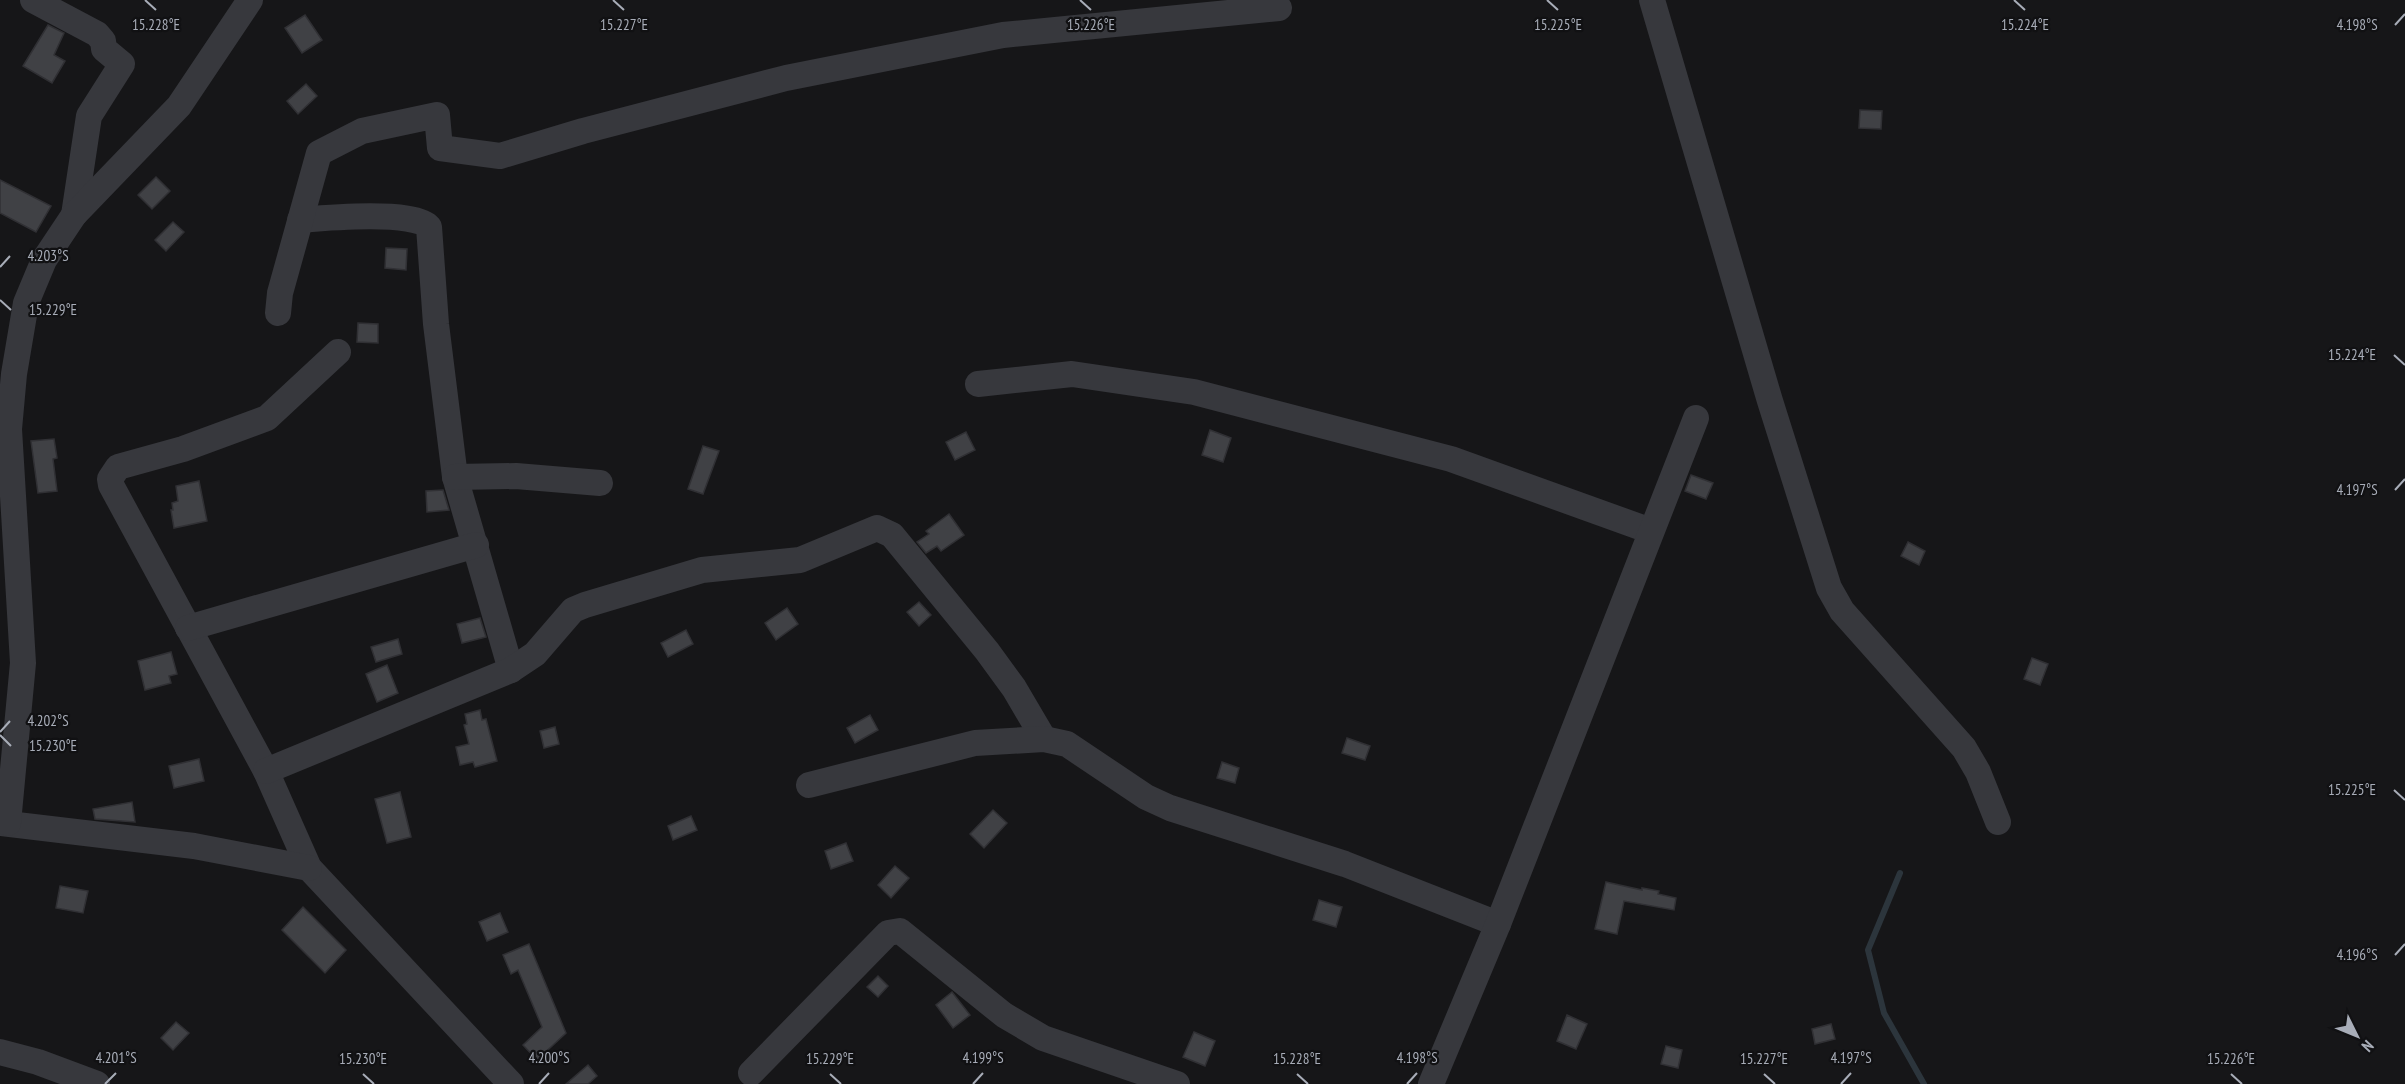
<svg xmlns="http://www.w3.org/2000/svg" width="2405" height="1084" font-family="'PT Sans Narrow',sans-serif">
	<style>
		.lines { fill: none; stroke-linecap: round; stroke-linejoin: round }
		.stream { stroke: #2c353c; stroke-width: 6 }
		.building { fill: #404145; stroke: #303034; stroke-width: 1.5 }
		.minor { stroke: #37383d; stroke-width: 26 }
		.ticks { fill: none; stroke: #a8adb8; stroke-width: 2 }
		.ticks-label { font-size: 15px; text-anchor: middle; fill: #a8adb8; stroke: #111113; stroke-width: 4.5; stroke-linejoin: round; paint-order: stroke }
	</style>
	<rect width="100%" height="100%" fill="#161618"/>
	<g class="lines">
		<polyline class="stream" points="1900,873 1868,950 1884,1013 1924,1084"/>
	</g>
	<g class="building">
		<polygon points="305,15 322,40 302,53 285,28"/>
		<polygon points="48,25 64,33 54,55 65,61 52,83 23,66"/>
		<polygon points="306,84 317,96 298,114 287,101"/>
		<polygon points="1860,110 1882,111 1881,129 1859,128"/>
		<polygon points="156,177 170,191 152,209 138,195"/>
		<polygon points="0,180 51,206 36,232 0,213"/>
		<polygon points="173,222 184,232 166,251 155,240"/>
		<polygon points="386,248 407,249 406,270 385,268"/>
		<polygon points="358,323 378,324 378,343 357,342"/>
		<polygon points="1210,430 1231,438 1223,462 1202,455"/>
		<polygon points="966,432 975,450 955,460 946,442"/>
		<polygon points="54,439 57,458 53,459 57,491 38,493 31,441"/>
		<polygon points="703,446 719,451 703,494 688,489"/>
		<polygon points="1691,475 1713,483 1706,499 1685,491"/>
		<polygon points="199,481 207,521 174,528 171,510 173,510 172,503 178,501 176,486"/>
		<polygon points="443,490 449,510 427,512 426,491"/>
		<polygon points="949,514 964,535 941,551 937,546 926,553 917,542 929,534 926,531"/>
		<polygon points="1908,542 1925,551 1919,565 1901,556"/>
		<polygon points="919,602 931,615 919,626 907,612"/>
		<polygon points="787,608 798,624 776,640 765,623"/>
		<polygon points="480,618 486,637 462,643 457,624"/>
		<polygon points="686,630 693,644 668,657 661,643"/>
		<polygon points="398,639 402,654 376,662 371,647"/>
		<polygon points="171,652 177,674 169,676 171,683 145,690 138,661"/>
		<polygon points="2032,658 2048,664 2040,685 2024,679"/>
		<polygon points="387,665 398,693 377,702 366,674"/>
		<polygon points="480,710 482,720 486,719 497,761 475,767 473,762 460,765 456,747 469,744 464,725 467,724 465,714"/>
		<polygon points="870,715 878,730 855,743 847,728"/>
		<polygon points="555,727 559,744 544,748 540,731"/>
		<polygon points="1347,738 1370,746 1365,760 1342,753"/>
		<polygon points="199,759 204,781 174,788 169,766"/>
		<polygon points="1222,762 1239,768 1235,783 1217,778"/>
		<polygon points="400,792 411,837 387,843 375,799"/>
		<polygon points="132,802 135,822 95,819 93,809"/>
		<polygon points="993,810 1007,823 984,848 970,834"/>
		<polygon points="691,816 697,830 673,840 668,826"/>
		<polygon points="846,843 853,861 831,869 825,851"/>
		<polygon points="895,866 909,878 891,898 878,885"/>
		<polygon points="1606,882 1642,890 1642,888 1659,891 1658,894 1676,898 1674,910 1624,901 1617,934 1595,929"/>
		<polygon points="60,886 88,891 83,913 56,908"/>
		<polygon points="1319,900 1342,907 1336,927 1313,920"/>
		<polygon points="303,907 346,950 325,973 282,930"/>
		<polygon points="500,913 508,932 487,941 479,922"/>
		<polygon points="529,944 566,1033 537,1060 523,1045 542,1027 518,970 511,974 503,955"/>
		<polygon points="878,976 888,986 878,997 867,987"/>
		<polygon points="952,992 970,1015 953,1028 936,1005"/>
		<polygon points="1567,1015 1587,1024 1576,1049 1557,1041"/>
		<polygon points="176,1022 189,1033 173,1050 161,1038"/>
		<polygon points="1831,1024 1835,1039 1815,1044 1812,1029"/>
		<polygon points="1194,1032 1215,1041 1205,1066 1183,1057"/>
		<polygon points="1666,1046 1682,1050 1678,1068 1661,1064"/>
		<polygon points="588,1065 597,1076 588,1084 566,1084"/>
	</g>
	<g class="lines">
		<g class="minor">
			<polyline points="33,0 97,34 103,41 104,49 122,64 89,116 74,215"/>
			<polyline points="1652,0 1770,401 1829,588 1842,611 1964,748 1978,772 1998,822"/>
			<path d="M 300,220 C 324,218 415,210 429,227 L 436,324 L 455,477 L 511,670"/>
			<polyline points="278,313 280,293 319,153 362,131 437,115 440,148 500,156 583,131 786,78 1003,35 1279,8"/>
			<polyline points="338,352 267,418 183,449 118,467 110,479 111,485 266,771 309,868 511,1084"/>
			<polyline points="978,384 1072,374 1194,392 1451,459 1651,531"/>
			<polyline points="455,477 516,476 600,483"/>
			<polyline points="188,628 476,545"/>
			<polyline points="266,771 511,670 535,654 573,610 585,605 702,570 800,560 877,528 892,535 987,651 1014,688 1044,739"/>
			<polyline points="809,785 975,743 1044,739 1067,744 1146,797 1170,808 1345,864 1498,924"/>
			<polyline points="0,823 194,846 309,868"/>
			<polyline points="8,823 23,663 9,429 14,374 26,303 44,260 74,215 179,106 250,0"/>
			<polyline points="0,1052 38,1062 97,1084"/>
			<polyline points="751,1073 888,933 900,931 1004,1015 1043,1038 1177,1084"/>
			<polyline points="1431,1084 1498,924 1696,418"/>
		</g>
	</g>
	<path class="ticks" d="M 145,0 L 156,10M 613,0 L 624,10M 1080,0 L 1091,10M 1547,0 L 1558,10M 2014,0 L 2025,10M 2395,25 L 2405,14M 0,267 L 10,256M 0,300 L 11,310M 2394,355 L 2405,365M 2395,490 L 2405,479M 0,732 L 10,721M 0,735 L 11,746M 2394,790 L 2405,800M 2395,955 L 2405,944M 363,1074 L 374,1084M 830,1074 L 841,1084M 1297,1074 L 1308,1084M 1764,1074 L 1775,1084M 2231,1074 L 2242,1084M 105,1084 L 116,1073M 539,1084 L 549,1073M 973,1084 L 983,1073M 1407,1084 L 1417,1073M 1841,1084 L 1851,1073"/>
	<g class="ticks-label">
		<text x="2357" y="30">4.198°S</text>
		<text x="156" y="30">15.228°E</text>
		<text x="1091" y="30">15.226°E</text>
		<text x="1558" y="30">15.225°E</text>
		<text x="2025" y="30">15.224°E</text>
		<text x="624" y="30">15.227°E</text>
		<text x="48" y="261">4.203°S</text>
		<text x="53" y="315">15.229°E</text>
		<text x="2352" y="360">15.224°E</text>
		<text x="2357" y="495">4.197°S</text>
		<text x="48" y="726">4.202°S</text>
		<text x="53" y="751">15.230°E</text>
		<text x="2352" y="795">15.225°E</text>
		<text x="2357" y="960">4.196°S</text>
		<text x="116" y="1063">4.201°S</text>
		<text x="549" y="1063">4.200°S</text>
		<text x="983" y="1063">4.199°S</text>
		<text x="1417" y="1063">4.198°S</text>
		<text x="1851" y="1063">4.197°S</text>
		<text x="363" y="1064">15.230°E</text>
		<text x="830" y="1064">15.229°E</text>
		<text x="1297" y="1064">15.228°E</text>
		<text x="1764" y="1064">15.227°E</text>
		<text x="2231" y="1064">15.226°E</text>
	</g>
	<g transform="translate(2357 1036) rotate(133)" stroke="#111113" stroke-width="4.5" paint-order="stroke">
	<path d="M0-4.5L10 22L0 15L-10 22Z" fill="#a8adb8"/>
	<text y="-9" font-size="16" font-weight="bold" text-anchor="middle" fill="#a8adb8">N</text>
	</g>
</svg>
